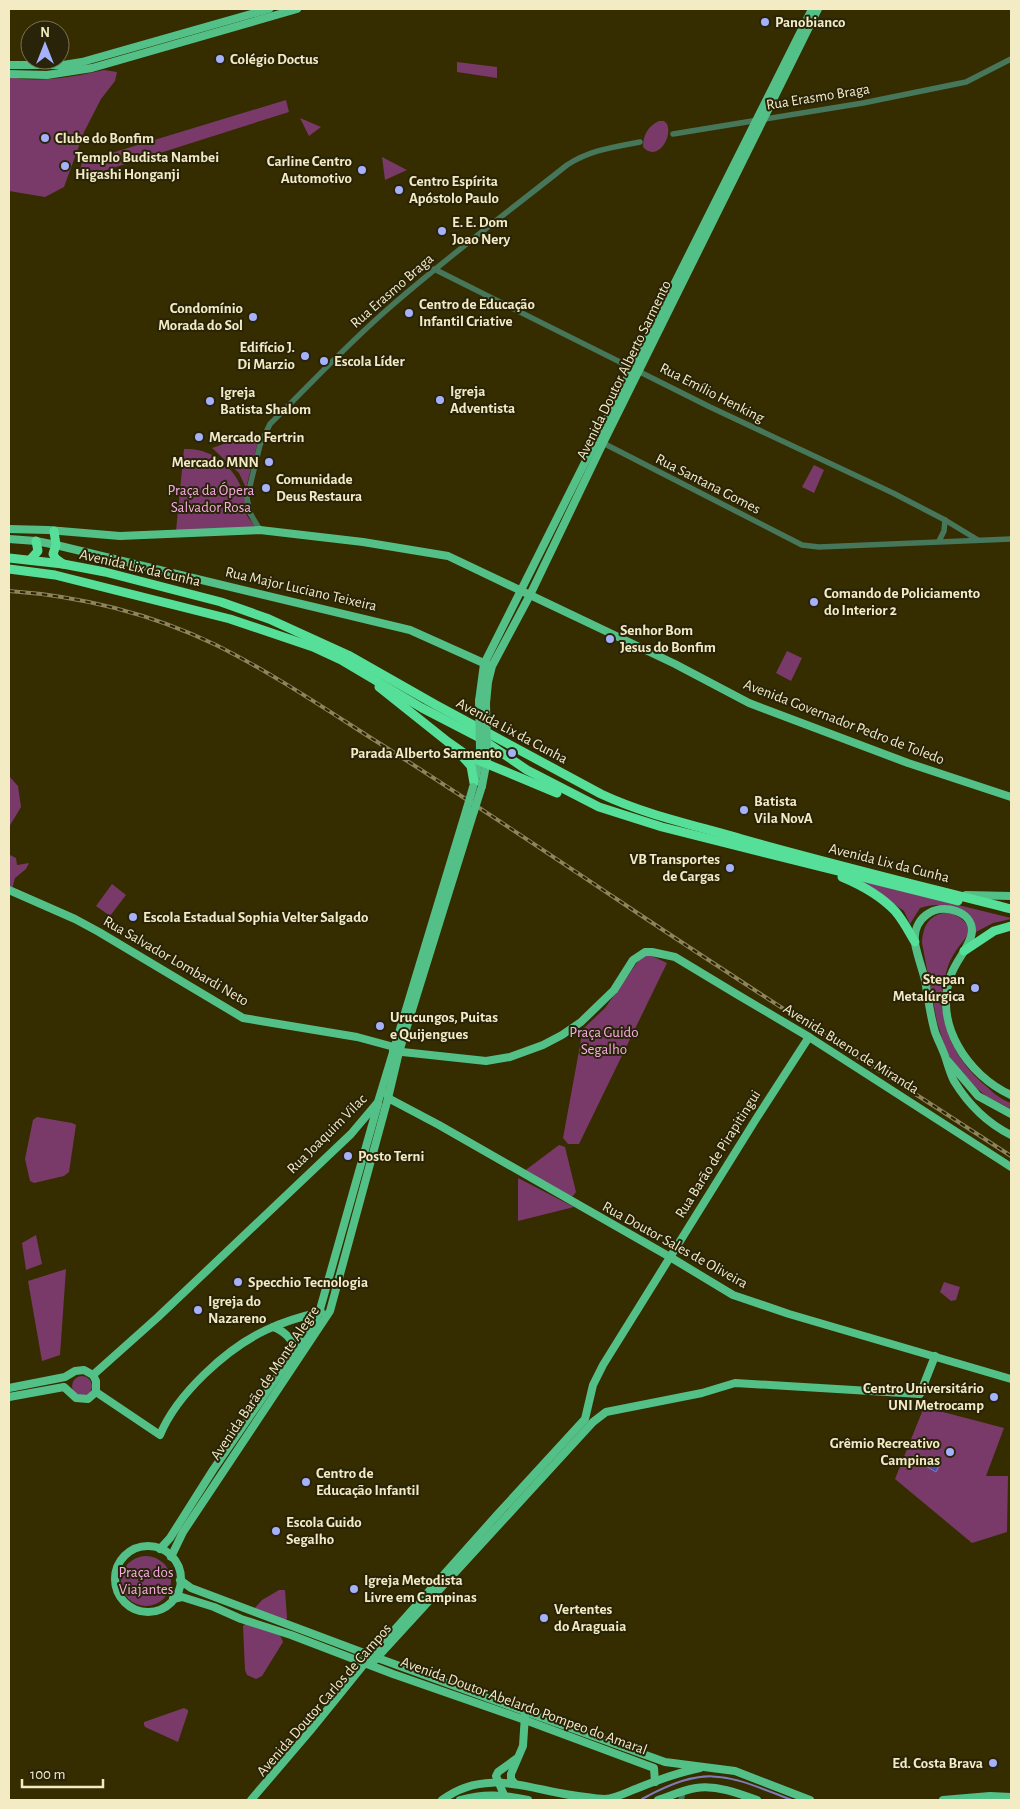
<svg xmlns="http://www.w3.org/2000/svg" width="1020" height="1809" font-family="'Alegreya Sans',sans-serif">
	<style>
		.green { fill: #793a69 }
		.water { fill: #4b4db2; stroke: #7d7cb7 }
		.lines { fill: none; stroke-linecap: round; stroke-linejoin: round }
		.stream { stroke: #7d7cb7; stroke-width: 2 }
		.minor { stroke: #46775b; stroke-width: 5.5 }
		.major { stroke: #53c187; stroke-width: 8 }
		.highway { stroke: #56df99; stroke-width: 9 }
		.rail-casing { stroke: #8d845a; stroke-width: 4 }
		.rail { stroke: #282309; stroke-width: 2; stroke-dasharray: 5.5; stroke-linecap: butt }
		.major-bridge { stroke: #53c187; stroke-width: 8 }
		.poi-dot { fill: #a6b1fc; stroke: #282309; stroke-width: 2 }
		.labels { text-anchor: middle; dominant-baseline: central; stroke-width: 4; stroke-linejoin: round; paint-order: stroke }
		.poi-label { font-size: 15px; font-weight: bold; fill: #f3ebc4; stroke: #282309; text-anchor: start }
		.street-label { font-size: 15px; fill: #f3ebc4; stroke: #282309 }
		.park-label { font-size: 15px; fill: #f9ade3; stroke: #282309 }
	</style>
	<rect width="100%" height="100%" fill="#352c00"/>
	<g class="green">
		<polygon points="457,62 497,67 497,78 457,72"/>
		<path d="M 104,70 L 117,72 L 115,81 L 101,99 L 84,132 L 64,187 L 45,197 L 9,191 L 9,77 C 40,83 74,77 104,70 Z"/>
		<polygon points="286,100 289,112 78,179 82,162"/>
		<polygon points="300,118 321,127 309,136"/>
		<path d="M 659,121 L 664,121 L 667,124 C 673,139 656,162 643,147 C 643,135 648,126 659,121 Z"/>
		<polygon points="382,157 407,170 385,180"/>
		<polygon points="250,435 258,441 246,488 239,473 212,448"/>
		<path d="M 184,449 C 214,447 238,470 245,498 C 246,503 244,509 246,513 C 248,519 254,524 258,528 L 176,531 Z"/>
		<polygon points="814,465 824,470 814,493 802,487"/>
		<polygon points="787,651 802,658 791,681 776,673"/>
		<polygon points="9,776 18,786 21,807 9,827"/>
		<polygon points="10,855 16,858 17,865 29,863 26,869 15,878 12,889 9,887 9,857"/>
		<path d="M 861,881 L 1011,918 L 1011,919 L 993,923 L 974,933 L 970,918 C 951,907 942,901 920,908 L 910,924 L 904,911 Z"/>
		<polygon points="112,884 126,895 110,916 96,906"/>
		<path d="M 949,912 C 957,916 970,921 968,933 C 966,938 961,944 957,949 C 952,956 948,964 946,973 C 934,1017 952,1058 986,1086 C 993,1093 1002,1100 1011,1103 L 1011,1109 L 986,1096 L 974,1086 L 947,1054 L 937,1022 L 922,943 C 923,924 930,914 949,912 Z"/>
		<polygon points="647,955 652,956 667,963 579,1144 568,1144 563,1138 583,1029 605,1008 641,957"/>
		<polygon points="37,1117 72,1123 76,1125 69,1172 64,1176 34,1183 30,1181 25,1159 33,1120"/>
		<polygon points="559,1145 565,1147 576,1192 573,1196 569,1197 523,1172"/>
		<polygon points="518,1178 574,1207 518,1221"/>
		<polygon points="36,1235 42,1264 26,1270 22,1243"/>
		<polygon points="66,1269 60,1355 42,1361 28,1281"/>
		<polygon points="944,1282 960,1287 956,1300 951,1301 940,1292"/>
		<circle cx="82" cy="1386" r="10"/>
		<polygon points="924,1407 1004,1428 986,1476 1008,1476 1007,1532 972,1543 895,1479"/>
		<circle cx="146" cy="1581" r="25"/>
		<polygon points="279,1590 285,1590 287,1618 285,1621 253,1610 262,1600"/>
		<polygon points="245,1624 248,1624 279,1635 281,1637 283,1642 262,1676 256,1679 247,1675 245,1670 243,1626"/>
		<polygon points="184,1708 188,1710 188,1712 178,1742 145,1727 144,1725 144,1722"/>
	</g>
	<polygon class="water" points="923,1456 940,1464 936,1472 919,1462"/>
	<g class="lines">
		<path class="stream" d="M 642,1799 C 708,1763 726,1775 792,1800"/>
		<g class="minor">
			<polyline points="673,134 863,103 966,82 1011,59"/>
			<polyline points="434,269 710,407 893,493 945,520 978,540"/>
			<polyline points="603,443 802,545 819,547 1011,539"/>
			<path d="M 260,530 L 250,513 L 247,498 L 260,445 L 270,424 L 280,414 C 316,378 351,341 389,308 C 446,258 508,212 567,165 C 590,150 614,147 640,142"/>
			<polyline points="939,541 944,531 945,520"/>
			<polyline points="681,1800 683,1792"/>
		</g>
		<g class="major">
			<polyline points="9,65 63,65 82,62 269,9"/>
			<polyline points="9,74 47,75 92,68 297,9"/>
			<polyline points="9,529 48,530 120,536 260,530 363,542 448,556 675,664 749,703 908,763 1011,797"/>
			<polyline points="9,539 36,541 56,545 410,630 488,665"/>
			<polyline points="479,701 484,664 812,9"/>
			<polyline points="486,703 488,682 492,666 530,595 603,443 818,9"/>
			<polyline points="475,781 479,761 480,750"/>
			<polyline points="482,786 487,760 487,753"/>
			<polyline points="9,890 75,919 99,932 243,1018 357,1037 394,1047"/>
			<polyline points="966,895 1011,896"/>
			<polyline points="393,1051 486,1061 510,1057 543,1045 562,1035 581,1022 614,990 633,960 645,952 652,952 675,957 738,995 809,1037 1011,1167"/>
			<polyline points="948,1061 978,1096 1011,1114"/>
			<polyline points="387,1093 388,1098 439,1125 670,1257 733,1295 789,1314 1011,1379"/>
			<path d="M 1011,1095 C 967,1075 933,1023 951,975 C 956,960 971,946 972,931 C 972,921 965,914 956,911 C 934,903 912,919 915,943 C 917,955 922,968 925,980 C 928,997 930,1015 935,1032 C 938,1040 942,1048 945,1056 C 948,1065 950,1073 954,1081 C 968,1104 987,1123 1011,1135"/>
			<path d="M 273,1327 C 284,1331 292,1338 295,1350"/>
			<polyline points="93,1375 158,1317 351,1134 378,1102 467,808"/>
			<polyline points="9,1388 65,1377 75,1371 84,1370 93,1375 96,1381 96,1392 88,1399 76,1398 64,1387 9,1397"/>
			<path d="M 96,1392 L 160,1435 C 177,1394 226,1349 266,1330 C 283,1322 303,1316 321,1312"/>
			<circle cx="148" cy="1579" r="33"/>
			<polyline points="160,1549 170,1538 213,1470 309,1330 319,1313 378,1104"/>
			<polyline points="171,1557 183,1532 330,1311 388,1098 399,1052 474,811"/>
			<polyline points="180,1580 191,1588 372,1656 665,1762 735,1771 810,1800"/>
			<polyline points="173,1599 182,1597 214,1607 241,1619 291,1635 393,1674 525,1720 654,1768 655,1782"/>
			<polyline points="373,1662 593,1422 606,1412 702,1393 735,1383 920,1394 935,1356"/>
			<polyline points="515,1784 511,1779 511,1774 523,1746 525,1715"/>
			<polyline points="504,1795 496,1776 498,1772 516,1759"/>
			<polyline points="251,1800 310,1731 365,1663 497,1515 585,1419 593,1385 603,1365 756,1119 809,1037"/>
			<path d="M 442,1800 C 489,1765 535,1793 586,1797 C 592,1798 599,1799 605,1799 C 617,1798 627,1792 638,1788 C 658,1780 679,1772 700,1768"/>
			<path d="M 460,1800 C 485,1793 503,1795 528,1800"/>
			<path d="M 658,1800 C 670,1796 683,1790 696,1788 C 717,1785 738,1793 757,1800"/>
			<polyline points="943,1800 990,1796 1011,1797"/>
		</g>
		<g class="highway">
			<polyline points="54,531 56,545 53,554 56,559 63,564"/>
			<path d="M 9,558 L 63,564 L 105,572 L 221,602 L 269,619 L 348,655 L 436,705 L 601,794 C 646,815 694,825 742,839 C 831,864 921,886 1011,909"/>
			<polyline points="30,560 38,551 36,541"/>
			<polyline points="9,569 55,575 230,619 313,647 341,660 422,708 480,738 527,770 599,807 662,827 958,901"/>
			<polyline points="379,687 448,742 468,756 557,793"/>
			<polyline points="461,755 471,766 474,783"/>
			<path d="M 842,877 C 861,885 881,896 895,911 C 903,920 909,932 915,942"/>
			<polyline points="964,951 994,931 1011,926"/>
		</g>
		<g class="rail-casing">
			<path id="rail" d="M 9,591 C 80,596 152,614 216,645 C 270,672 321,706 371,738 C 454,790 534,844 615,898 C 746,986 879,1070 1011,1156"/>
		</g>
		<use href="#rail" class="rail"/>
		<g class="major-bridge">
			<polyline points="479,701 480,750"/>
			<polyline points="486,703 487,753"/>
			<polyline points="467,808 473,787"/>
			<polyline points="474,811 482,786"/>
		</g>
	</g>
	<g class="poi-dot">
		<circle cx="765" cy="22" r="5"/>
		<circle cx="220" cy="59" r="5"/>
		<circle cx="45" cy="138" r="5"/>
		<circle cx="65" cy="166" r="5"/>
		<circle cx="362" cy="170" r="5"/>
		<circle cx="399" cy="190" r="5"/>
		<circle cx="442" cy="231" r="5"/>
		<circle cx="409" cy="313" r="5"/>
		<circle cx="253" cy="317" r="5"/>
		<circle cx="305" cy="356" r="5"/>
		<circle cx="324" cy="361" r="5"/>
		<circle cx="440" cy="400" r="5"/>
		<circle cx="210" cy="401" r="5"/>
		<circle cx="199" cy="437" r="5"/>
		<circle cx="269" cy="462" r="5"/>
		<circle cx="266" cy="488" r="5"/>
		<circle cx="814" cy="602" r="5"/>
		<circle cx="610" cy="639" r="5"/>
		<circle cx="512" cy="753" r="5"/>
		<circle cx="744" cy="810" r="5"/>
		<circle cx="730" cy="868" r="5"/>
		<circle cx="133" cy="917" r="5"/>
		<circle cx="975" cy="988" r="5"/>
		<circle cx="380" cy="1026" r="5"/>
		<circle cx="348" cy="1156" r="5"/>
		<circle cx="238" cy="1282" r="5"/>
		<circle cx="198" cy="1310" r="5"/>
		<circle cx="994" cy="1397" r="5"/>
		<circle cx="950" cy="1452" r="5"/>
		<circle cx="306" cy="1482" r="5"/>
		<circle cx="276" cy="1531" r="5"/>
		<circle cx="354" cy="1589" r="5"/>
		<circle cx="544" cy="1618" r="5"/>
		<circle cx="993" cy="1763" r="5"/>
	</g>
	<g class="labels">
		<g class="poi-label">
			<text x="775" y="22">Panobianco</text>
			<text x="230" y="59">Colégio Doctus</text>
			<text x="55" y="138">Clube do Bonfim</text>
			<text x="75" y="157">Templo Budista Nambei<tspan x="75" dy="17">Higashi Honganji</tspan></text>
			<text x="352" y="161" text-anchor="end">Carline Centro<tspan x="352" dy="17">Automotivo</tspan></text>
			<text x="409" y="181">Centro Espírita<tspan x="409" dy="17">Apóstolo Paulo</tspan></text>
			<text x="452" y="222">E. E. Dom<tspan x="452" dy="17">Joao Nery</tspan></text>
			<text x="419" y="304">Centro de Educação<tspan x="419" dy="17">Infantil Criative</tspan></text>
			<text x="243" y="308" text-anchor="end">Condomínio<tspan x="243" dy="17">Morada do Sol</tspan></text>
			<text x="295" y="347" text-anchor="end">Edifício J.<tspan x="295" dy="17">Di Marzio</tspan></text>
			<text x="334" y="361">Escola Líder</text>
			<text x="450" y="391">Igreja<tspan x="450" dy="17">Adventista</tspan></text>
			<text x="220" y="392">Igreja<tspan x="220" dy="17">Batista Shalom</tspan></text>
			<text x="209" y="437">Mercado Fertrin</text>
			<text x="259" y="462" text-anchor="end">Mercado MNN</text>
			<text x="276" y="479">Comunidade<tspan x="276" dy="17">Deus Restaura</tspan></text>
			<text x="824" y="593">Comando de Policiamento<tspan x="824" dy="17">do Interior 2</tspan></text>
			<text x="620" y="630">Senhor Bom<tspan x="620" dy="17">Jesus do Bonfim</tspan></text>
			<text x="502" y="753" text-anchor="end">Parada Alberto Sarmento</text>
			<text x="754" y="801">Batista<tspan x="754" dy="17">Vila NovA</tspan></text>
			<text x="720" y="859" text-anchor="end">VB Transportes<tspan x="720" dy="17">de Cargas</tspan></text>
			<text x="143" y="917">Escola Estadual Sophia Velter Salgado</text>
			<text x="965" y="979" text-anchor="end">Stepan<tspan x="965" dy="17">Metalúrgica</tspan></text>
			<text x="390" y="1017">Urucungos, Puitas<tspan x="390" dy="17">e Quijengues</tspan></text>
			<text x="358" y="1156">Posto Terni</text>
			<text x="248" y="1282">Specchio Tecnologia</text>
			<text x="208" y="1301">Igreja do<tspan x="208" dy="17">Nazareno</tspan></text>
			<text x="984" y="1388" text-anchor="end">Centro Universitário<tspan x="984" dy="17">UNI Metrocamp</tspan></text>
			<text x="940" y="1443" text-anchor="end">Grêmio Recreativo<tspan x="940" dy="17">Campinas</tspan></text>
			<text x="316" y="1473">Centro de<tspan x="316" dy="17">Educação Infantil</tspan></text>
			<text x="286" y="1522">Escola Guido<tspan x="286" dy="17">Segalho</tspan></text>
			<text x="364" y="1580">Igreja Metodista<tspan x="364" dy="17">Livre em Campinas</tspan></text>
			<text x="554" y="1609">Vertentes<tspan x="554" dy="17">do Araguaia</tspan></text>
			<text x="983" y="1763" text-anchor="end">Ed. Costa Brava</text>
		</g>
		<g class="street-label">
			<text transform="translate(818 97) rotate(-9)">Rua Erasmo Braga</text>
			<text transform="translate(392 291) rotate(-41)">Rua Erasmo Braga</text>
			<text transform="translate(624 370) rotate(-64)">Avenida Doutor Alberto Sarmento</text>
			<text transform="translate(712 393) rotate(27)">Rua Emílio Henking</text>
			<text transform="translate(708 484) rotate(27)">Rua Santana Gomes</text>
			<text transform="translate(140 568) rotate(13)">Avenida Lix da Cunha</text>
			<text transform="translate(301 589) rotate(13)">Rua Major Luciano Teixeira</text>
			<text transform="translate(844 722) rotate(21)">Avenida Governador Pedro de Toledo</text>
			<text transform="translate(512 731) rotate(28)">Avenida Lix da Cunha</text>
			<text transform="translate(889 863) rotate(14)">Avenida Lix da Cunha</text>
			<text transform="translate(176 961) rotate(30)">Rua Salvador Lombardi Neto</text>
			<text transform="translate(851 1049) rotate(32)">Avenida Bueno de Miranda</text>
			<text transform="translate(327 1134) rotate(-45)">Rua Joaquim Vilac</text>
			<text transform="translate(718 1154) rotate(-58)">Rua Barão de Pirapitingui</text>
			<text transform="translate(675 1245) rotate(29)">Rua Doutor Sales de Oliveira</text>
			<text transform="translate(265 1383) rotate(-56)">Avenida Barão de Monte Alegre</text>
			<text transform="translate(324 1700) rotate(-49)">Avenida Doutor Carlos de Campos</text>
			<text transform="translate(524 1706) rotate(20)">Avenida Doutor Abelardo Pompeo do Amaral</text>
		</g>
		<g class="park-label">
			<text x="211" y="490">Praça da Ópera<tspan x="211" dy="17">Salvador Rosa</tspan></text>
			<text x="604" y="1032">Praça Guido<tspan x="604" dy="17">Segalho</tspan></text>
			<text x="146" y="1572">Praça dos<tspan x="146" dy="17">Viajantes</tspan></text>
		</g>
	</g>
	<rect width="1020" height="1809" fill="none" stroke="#f3ebc4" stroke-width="20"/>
	<g transform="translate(45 45)"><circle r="24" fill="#282309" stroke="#797354"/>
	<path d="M0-4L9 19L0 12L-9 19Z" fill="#a6b1fc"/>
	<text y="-8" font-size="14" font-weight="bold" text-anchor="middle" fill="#f3ebc4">N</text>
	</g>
	<path d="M22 1779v8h81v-8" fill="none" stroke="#f3ebc4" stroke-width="2.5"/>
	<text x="30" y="1779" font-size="15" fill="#f3ebc4" stroke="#282309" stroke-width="4" paint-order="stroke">100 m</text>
</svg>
